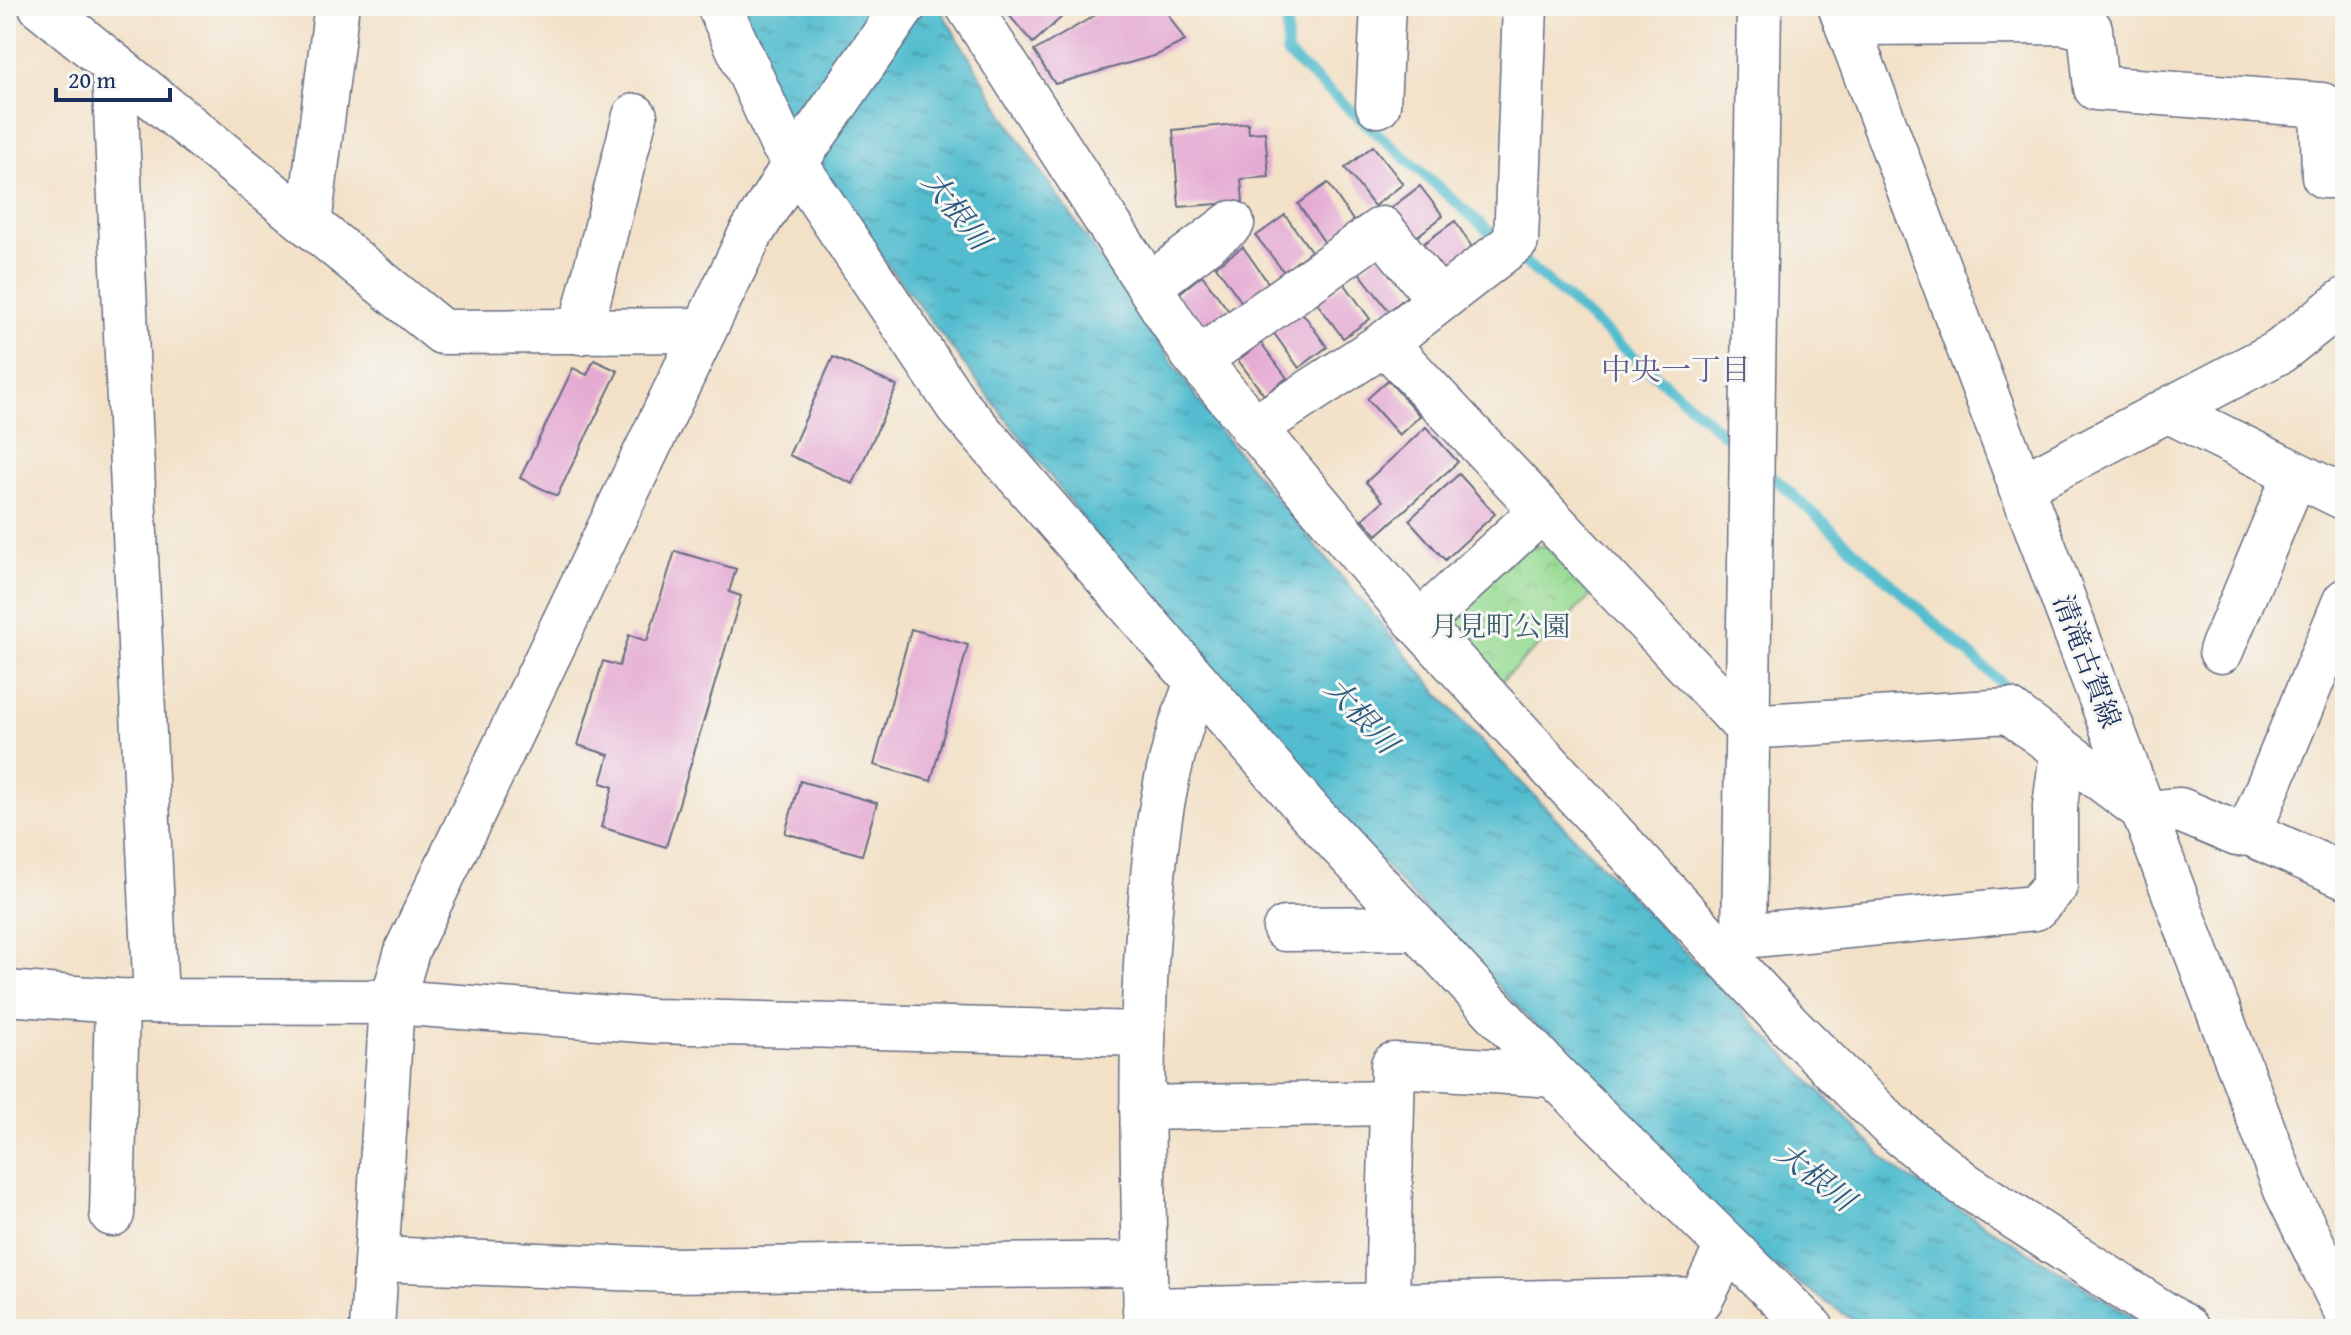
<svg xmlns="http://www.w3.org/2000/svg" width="2351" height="1335" font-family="'Gentium Book Plus','Noto Serif JP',serif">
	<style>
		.park { fill: url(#park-crowns); stroke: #598578; stroke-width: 2 }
		.water { fill: url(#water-ripples); stroke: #377696; stroke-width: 2 }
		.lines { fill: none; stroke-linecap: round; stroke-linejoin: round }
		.stream { stroke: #53bdcf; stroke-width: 11 }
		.building { fill: #e5abd3 }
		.minor-casing { stroke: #676d83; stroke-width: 47 }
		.major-casing { stroke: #676d83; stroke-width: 47 }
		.minor { stroke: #fff; stroke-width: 44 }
		.major { stroke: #fff; stroke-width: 44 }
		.labels { text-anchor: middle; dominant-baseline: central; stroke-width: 6; stroke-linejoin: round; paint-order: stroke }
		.park-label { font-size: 28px; fill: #3a5a6b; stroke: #f6f6f2 }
		.street-label { font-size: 28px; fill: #1b2f5e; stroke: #f6f6f2 }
		.water-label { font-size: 30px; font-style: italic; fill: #2c5a80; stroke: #f6f6f2 }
		.neighbourhood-label { font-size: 30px; fill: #625a87; stroke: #f6f6f2 }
	</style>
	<defs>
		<pattern id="park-crowns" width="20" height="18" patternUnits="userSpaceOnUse" patternTransform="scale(2)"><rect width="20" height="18" fill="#97db93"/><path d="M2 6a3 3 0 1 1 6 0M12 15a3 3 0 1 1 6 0" fill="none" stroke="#82bc81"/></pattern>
		<pattern id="water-ripples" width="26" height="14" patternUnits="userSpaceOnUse" patternTransform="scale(2)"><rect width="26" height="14" fill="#53bdcf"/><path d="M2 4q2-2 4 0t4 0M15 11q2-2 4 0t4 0" fill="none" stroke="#449aab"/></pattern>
	</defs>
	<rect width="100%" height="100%" fill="#f6f6f2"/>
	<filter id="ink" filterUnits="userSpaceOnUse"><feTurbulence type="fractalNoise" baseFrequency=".0125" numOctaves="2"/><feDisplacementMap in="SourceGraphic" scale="16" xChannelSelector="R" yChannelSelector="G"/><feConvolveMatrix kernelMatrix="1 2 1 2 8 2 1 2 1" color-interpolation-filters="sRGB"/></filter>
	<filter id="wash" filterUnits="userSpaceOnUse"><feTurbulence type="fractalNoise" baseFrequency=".006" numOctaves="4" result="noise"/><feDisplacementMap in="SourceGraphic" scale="32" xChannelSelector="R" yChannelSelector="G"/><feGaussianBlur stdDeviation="1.8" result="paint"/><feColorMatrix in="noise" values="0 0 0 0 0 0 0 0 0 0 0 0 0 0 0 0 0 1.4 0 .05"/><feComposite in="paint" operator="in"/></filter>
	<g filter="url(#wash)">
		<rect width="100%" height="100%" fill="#f3e1c7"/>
		<polygon class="park" points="1528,545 1547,547 1591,596 1490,692 1443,638 1445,616"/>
		<polygon class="water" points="732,6 938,6 1025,149 1220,431 1460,719 1895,1169 2153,1329 1866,1329 1766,1261 1587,1080 1395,877 1134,585 857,225 782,110"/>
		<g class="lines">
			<g class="stream">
				<polyline points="1287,6 1287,54 1501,242"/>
				<polyline points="1514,253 1740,448"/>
				<polyline points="1762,467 2008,689"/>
			</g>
		</g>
		<g id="blocks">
			<g class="building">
				<polygon points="1001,6 1081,6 1065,14 1033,43"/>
				<polygon points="1111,6 1163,6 1185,41 1157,55 1055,84 1034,51"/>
				<polygon points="1248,123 1249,133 1265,132 1269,177 1241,179 1243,202 1179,207 1173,130"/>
				<polygon points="1373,146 1403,184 1374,206 1345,168"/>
				<polygon points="1328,183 1354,222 1325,243 1298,204"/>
				<polygon points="1420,186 1443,216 1411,241 1387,211"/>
				<polygon points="1285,215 1311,251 1284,272 1256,236"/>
				<polygon points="1455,221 1475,252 1440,276 1420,246"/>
				<polygon points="1243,247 1269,284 1243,304 1216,266"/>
				<polygon points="1381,253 1411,293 1389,311 1358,271"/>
				<polygon points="1202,275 1231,314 1205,334 1176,296"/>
				<polygon points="1344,283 1370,319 1343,338 1317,303"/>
				<polygon points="1302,312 1327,347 1299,368 1273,332"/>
				<polygon points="1261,343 1287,378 1264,395 1238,360"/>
				<polygon points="833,357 897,386 853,484 789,455"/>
				<polygon points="594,360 618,371 557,496 520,478 573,368 587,375"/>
				<polygon points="1388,380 1420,416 1399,435 1367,399"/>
				<polygon points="1426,427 1458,462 1377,535 1363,519 1383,501 1366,482"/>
				<polygon points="1459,474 1495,514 1445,560 1409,520"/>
				<polygon points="675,551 736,569 729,592 741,596 666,847 601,827 613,787 601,783 609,755 578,745 603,661 619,666 629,635 647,641"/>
				<polygon points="911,629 968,645 931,781 874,765"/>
				<polygon points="800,781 877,803 862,855 785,833"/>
			</g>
		</g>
	</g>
	<g filter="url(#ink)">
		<use href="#blocks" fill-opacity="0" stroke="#676d83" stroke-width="2"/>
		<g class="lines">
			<g class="minor-casing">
				<g id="minor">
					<polyline points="41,6 442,332 702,330"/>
					<polyline points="719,6 781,142 957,405 1309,811 1554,1075 1812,1329"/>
					<polyline points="968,6 1192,353 1419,624 1790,1026 1891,1126 1964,1184 2187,1329"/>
					<polyline points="1847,23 2063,22 2090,29 2096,88 2322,105 2324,176 2345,176"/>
					<polyline points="114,66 156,1001"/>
					<polyline points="1378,105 1383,6"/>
					<polyline points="309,224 336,12"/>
					<polyline points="1149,286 1232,223"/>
					<polyline points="580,332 635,116"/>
					<polyline points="1385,343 1746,727 2009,711 2147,813 2180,810 2237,834 2249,833 2345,876"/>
					<polyline points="1198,360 1382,229 1439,300"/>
					<polyline points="2171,412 2345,498"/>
					<polyline points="1253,429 1385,343 1516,241 1525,6"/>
					<polyline points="2020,487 2279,352 2345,300"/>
					<polyline points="1419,624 1540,512"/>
					<polyline points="2221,651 2295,475"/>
					<polyline points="2249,833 2345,601"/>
					<polyline points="1285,929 1417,928"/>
					<polyline points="1744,936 1759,6"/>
					<polyline points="1729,960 1744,936 2035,908 2055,886 2055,806 2062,753"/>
					<polyline points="6,993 117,1001 392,1002 654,1021 1141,1034"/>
					<polyline points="1142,1108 1390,1103"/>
					<polyline points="112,1214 117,1001"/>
					<polyline points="377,1259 669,1270 1144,1264"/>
					<polyline points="1387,1303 1393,1065 1554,1075"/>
					<polyline points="1145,1310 1701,1299 1726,1249"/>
					<polyline points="372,1329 392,1002 408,948 749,237 795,163 904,6"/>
					<path d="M 1146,1329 C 1144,1197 1138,1066 1148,934 C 1155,843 1161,771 1196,685"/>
				</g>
			</g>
			<g class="major-casing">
				<polyline id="major" points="1840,6 2286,1190 2345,1310"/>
			</g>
			<use href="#minor" class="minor"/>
			<use href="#major" class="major"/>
		</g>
	</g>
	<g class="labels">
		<g class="park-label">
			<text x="1500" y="625">月見町公園</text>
		</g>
		<g class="street-label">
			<text transform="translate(2088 661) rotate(69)">清滝古賀線</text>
		</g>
		<g class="water-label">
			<text transform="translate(957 210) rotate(52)">大根川</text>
			<text transform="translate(1362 715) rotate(47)">大根川</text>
			<text transform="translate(1816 1176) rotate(38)">大根川</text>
		</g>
		<g class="neighbourhood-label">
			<text x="1676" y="369">中央一丁目</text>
		</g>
	</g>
	<rect width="2351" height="1335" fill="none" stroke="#f6f6f2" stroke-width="32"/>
	<path d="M56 88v12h114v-12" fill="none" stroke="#1b2f5e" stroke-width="4"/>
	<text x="68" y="88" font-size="24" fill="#1b2f5e" stroke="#f6f6f2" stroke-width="6" paint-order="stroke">20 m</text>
</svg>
